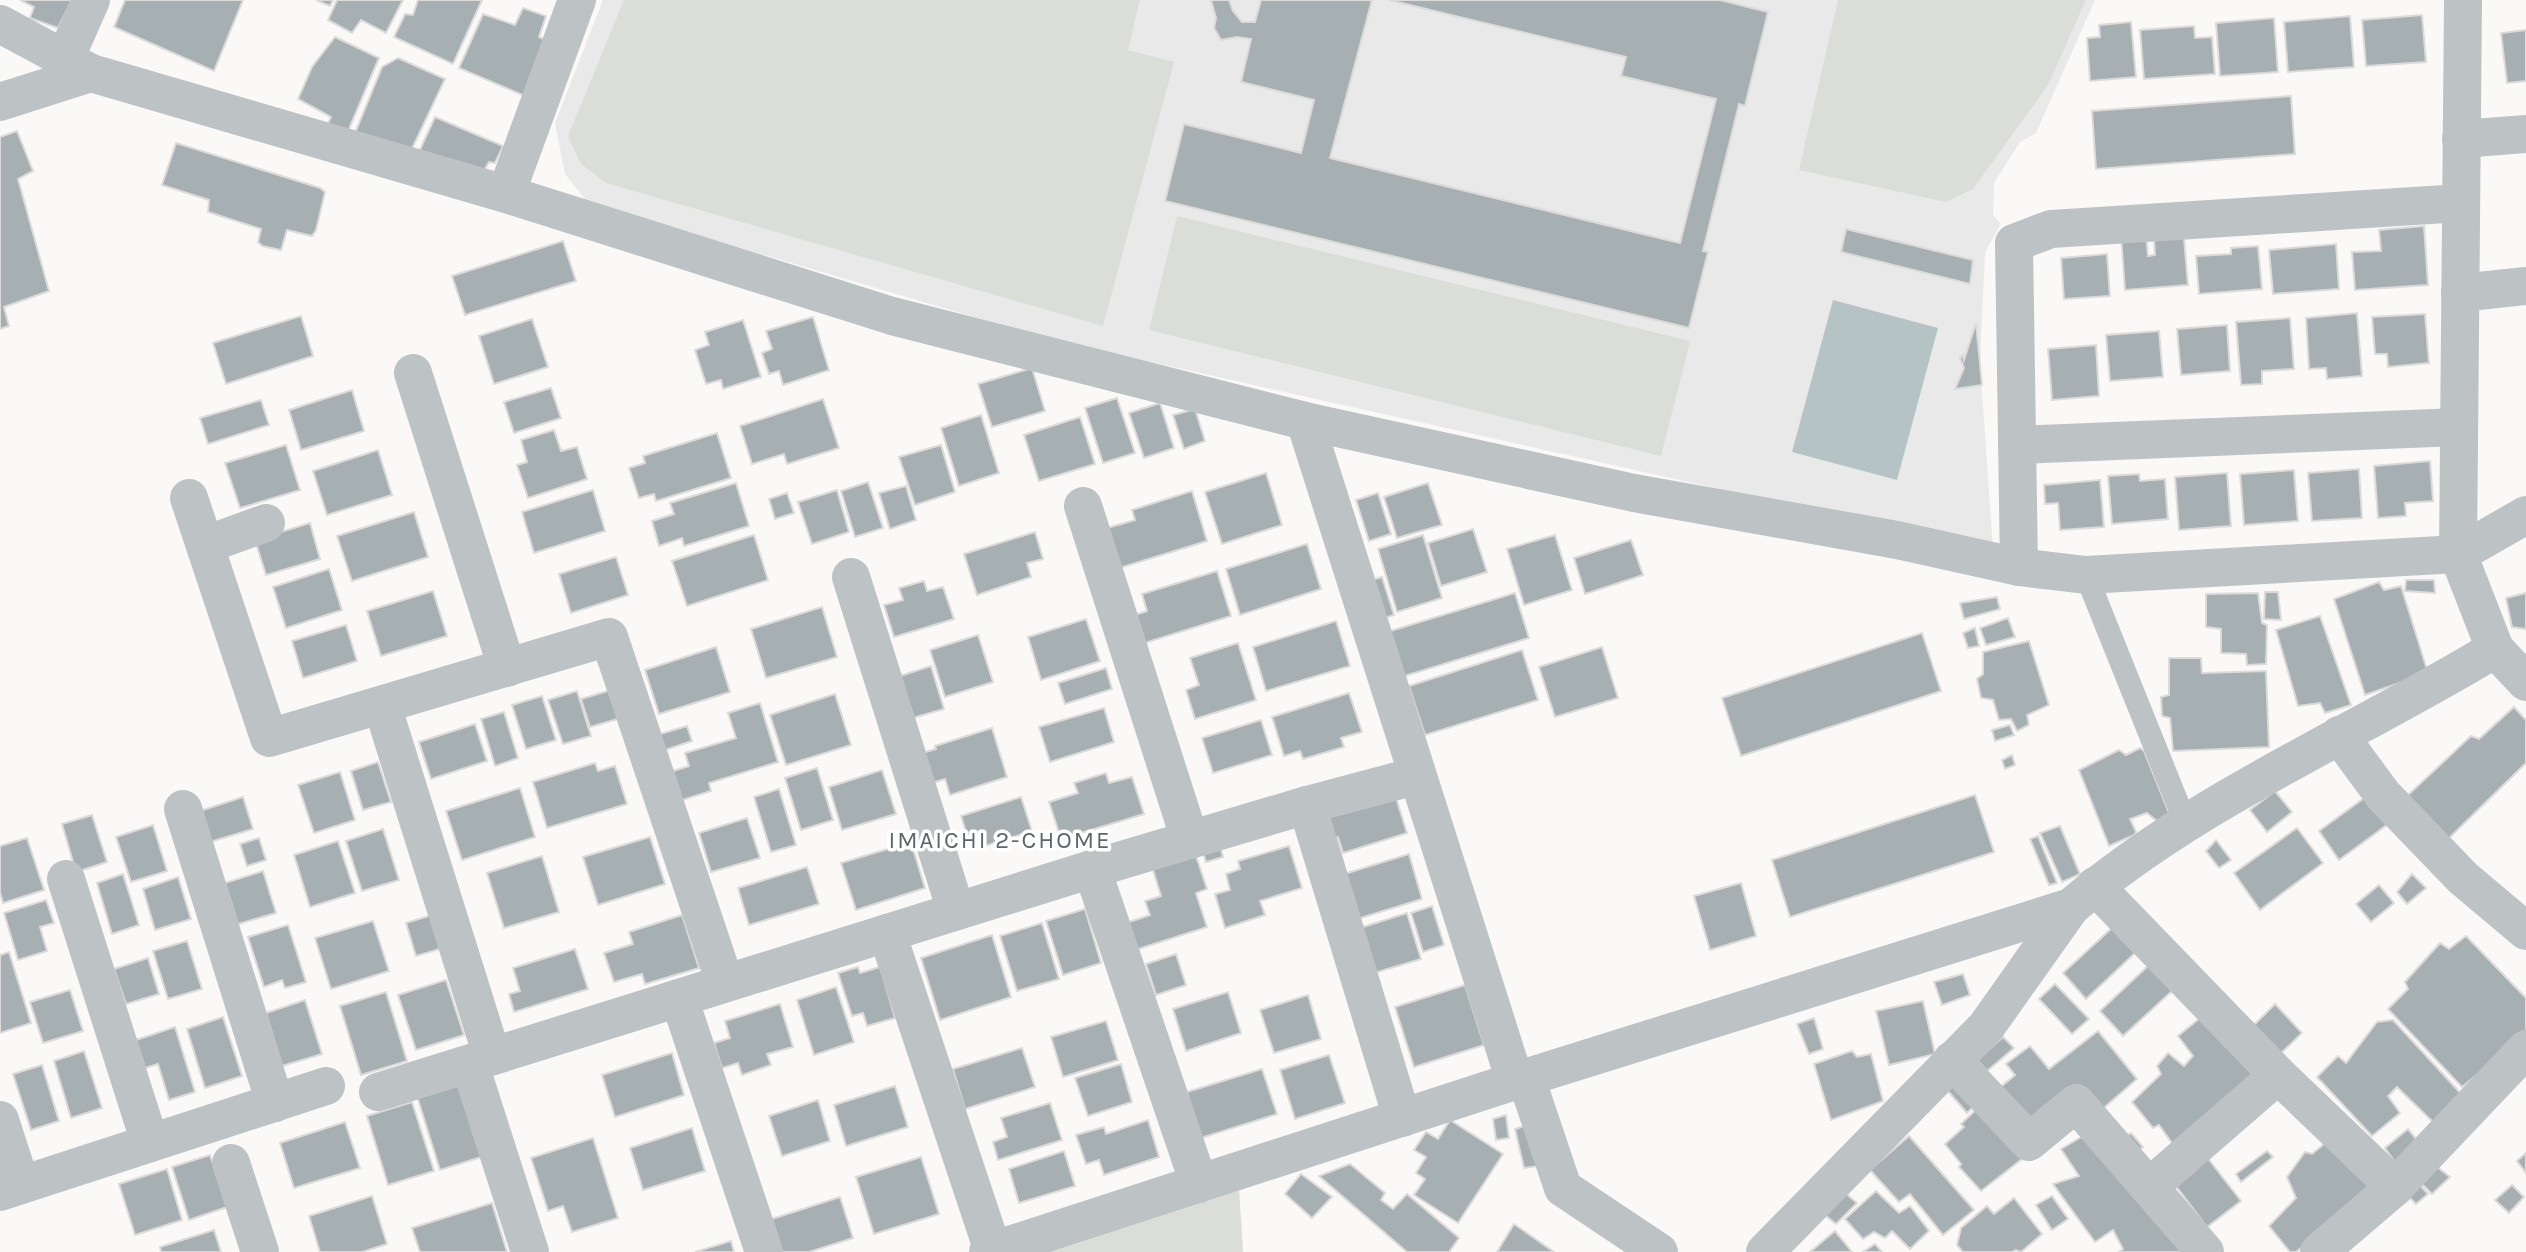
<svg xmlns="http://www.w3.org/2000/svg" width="2526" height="1252" font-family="Karla,sans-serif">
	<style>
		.built { fill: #e8e9e8 }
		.green { fill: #dbded8 }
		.water { fill: #b6c3c5 }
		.building { fill: #a6afb2; stroke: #dcdbda; stroke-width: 2 }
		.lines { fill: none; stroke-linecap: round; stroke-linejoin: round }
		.lane { stroke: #bdc3c5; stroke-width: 23 }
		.street { stroke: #bdc3c5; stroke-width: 38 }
		.labels { text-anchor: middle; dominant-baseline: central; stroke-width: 7; stroke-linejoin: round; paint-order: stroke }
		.neighbourhood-label { font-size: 24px; letter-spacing: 2px; fill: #5a676b; stroke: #fff }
	</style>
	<rect width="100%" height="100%" fill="#faf9f8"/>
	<polygon class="built" points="603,0 2095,0 2036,133 2020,142 1994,183 1993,215 2001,224 1985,252 1980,362 1993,550 1052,340 588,203 565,174 555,123"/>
	<g class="green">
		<polygon points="624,0 1140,0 1128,50 1174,62 1103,326 606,183 581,164 568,136"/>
		<polygon points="1838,0 2086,0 2048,85 1973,189 1946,202 1799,170"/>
		<polygon points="1177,216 1690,341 1661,456 1149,330"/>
		<polygon points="1239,1188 1243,1252 1045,1252"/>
	</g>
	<polygon class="water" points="1833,300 1938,328 1897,480 1792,452"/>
	<g class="building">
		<polygon points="20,0 72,0 58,28 30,18 34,7"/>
		<polygon points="125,0 243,0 214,71 114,27"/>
		<polygon points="316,0 333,0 330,6"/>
		<polygon points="337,0 403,0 386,33 361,20 352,33 328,20"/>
		<polygon points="418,0 482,0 453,64 394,37 405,14 413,15"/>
		<polygon points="1211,0 1229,0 1233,11 1242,22 1255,22 1261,0 1372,0 1330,158 1680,243 1716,99 1621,76 1626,57 1389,0 1720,0 1768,12 1745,106 1739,104 1703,251 1708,252 1689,328 1165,201 1184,124 1301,153 1314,100 1241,82 1251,39 1237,37 1221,40 1214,28 1216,18"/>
		<polygon points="523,8 546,16 539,37 547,41 525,96 459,68 483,14 515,25"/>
		<polygon points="2422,15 2426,62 2366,66 2362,20"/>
		<polygon points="2350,16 2354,67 2288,72 2284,22"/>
		<polygon points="2274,18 2278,72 2220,76 2216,23"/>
		<polygon points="2131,22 2136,77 2090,81 2087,38 2100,37 2099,25"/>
		<polygon points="2194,26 2195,38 2212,37 2215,74 2144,79 2140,30"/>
		<polygon points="2526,30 2526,81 2507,83 2501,33"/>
		<polygon points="335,37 379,58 346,136 326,128 331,117 298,99 312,67"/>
		<polygon points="398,58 445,79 409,155 355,133 382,67"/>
		<polygon points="2291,96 2295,154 2096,169 2092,111"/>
		<polygon points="435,117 503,146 495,163 489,162 480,177 418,154"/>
		<polygon points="17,131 33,171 18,179 49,291 4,307 9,326 0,329 0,137"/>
		<polygon points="176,143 320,188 325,192 316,230 312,236 287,230 281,250 262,246 258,242 261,229 208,212 209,200 162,185"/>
		<polygon points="2424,226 2428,285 2355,290 2352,252 2381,251 2379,230"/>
		<polygon points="1846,229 1973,260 1970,284 1841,252"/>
		<polygon points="2146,234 2148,256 2155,255 2154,240 2184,238 2188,285 2125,290 2121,236"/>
		<polygon points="563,241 576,281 465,315 452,276"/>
		<polygon points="2336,244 2339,289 2273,294 2269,250"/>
		<polygon points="2258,246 2262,289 2199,294 2196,256 2231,254 2231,248"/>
		<polygon points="2107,254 2110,296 2064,299 2061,258"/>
		<polygon points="2357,313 2362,376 2327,379 2326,368 2309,369 2306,318"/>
		<polygon points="2425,314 2429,363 2388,367 2387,354 2375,354 2372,317"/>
		<polygon points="301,316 313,356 226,384 213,343"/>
		<polygon points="813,317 829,370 783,385 779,371 769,374 762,353 772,349 766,331"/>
		<polygon points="2290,318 2294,369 2262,371 2262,384 2241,385 2236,322"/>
		<polygon points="532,319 548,367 494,384 479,336"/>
		<polygon points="743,320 761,377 723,389 721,380 706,384 695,350 709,345 705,332"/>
		<polygon points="1976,323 1982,385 1955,389 1964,368 1960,358 1963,355 1964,360"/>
		<polygon points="2227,325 2230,371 2181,375 2177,329"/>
		<polygon points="2159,331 2163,377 2110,381 2106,335"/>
		<polygon points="2096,345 2099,396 2052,400 2048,349"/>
		<polygon points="1032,368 1045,411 992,427 978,384"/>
		<polygon points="551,388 561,418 514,433 504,402"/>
		<polygon points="352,390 364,431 301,450 289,410"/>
		<polygon points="1117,398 1135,453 1103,463 1085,408"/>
		<polygon points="823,399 839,448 787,464 784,454 752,464 740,426"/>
		<polygon points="261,400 269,425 208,444 200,418"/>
		<polygon points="1160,403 1174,448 1144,458 1129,413"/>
		<polygon points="1195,409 1205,441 1184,449 1173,415"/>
		<polygon points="981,415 999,473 959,486 941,428"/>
		<polygon points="1080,417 1095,464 1039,481 1024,435"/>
		<polygon points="554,430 561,451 577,447 587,479 528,498 517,465 527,462 521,440"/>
		<polygon points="717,433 731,478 656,501 654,494 639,498 629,468 645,463 643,456"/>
		<polygon points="286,445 300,490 240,508 225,463"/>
		<polygon points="941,445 955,492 915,505 899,457"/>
		<polygon points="378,450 392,495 327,515 313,471"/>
		<polygon points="2430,461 2433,501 2405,503 2406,516 2378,518 2374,466"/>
		<polygon points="2359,469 2362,518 2312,521 2308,473"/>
		<polygon points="2294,470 2298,521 2244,525 2240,474"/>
		<polygon points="1266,473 1282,525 1222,544 1205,492"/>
		<polygon points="2227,473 2231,526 2179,530 2175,477"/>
		<polygon points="2139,474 2140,481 2165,479 2168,519 2112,524 2108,476"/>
		<polygon points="2100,480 2104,527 2060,530 2058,503 2045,504 2044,485"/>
		<polygon points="868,482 883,528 855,537 841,491"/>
		<polygon points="736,483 749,526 684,546 682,538 659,546 652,521 674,514 670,503"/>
		<polygon points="1428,483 1442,525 1397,538 1384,497"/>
		<polygon points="906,486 916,520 890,529 879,493"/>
		<polygon points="593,490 605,531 534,553 522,512"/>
		<polygon points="837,490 849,532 812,544 798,502"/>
		<polygon points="1192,491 1207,541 1116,569 1104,529 1135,520 1132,510"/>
		<polygon points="787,493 794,513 775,519 769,499"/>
		<polygon points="1378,493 1391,534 1369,541 1356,500"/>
		<polygon points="414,512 428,557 352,581 337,536"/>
		<polygon points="310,523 320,559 266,575 255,540"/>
		<polygon points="1473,529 1487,572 1441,586 1428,543"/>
		<polygon points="1035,532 1043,559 1027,563 1031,577 977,595 964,554"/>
		<polygon points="754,535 768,580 687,606 672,561"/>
		<polygon points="1423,535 1442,598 1397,612 1378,549"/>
		<polygon points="1555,535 1572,590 1524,605 1507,549"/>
		<polygon points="1631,540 1643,575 1585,594 1574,558"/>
		<polygon points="1307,544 1321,589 1240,615 1226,569"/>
		<polygon points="616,557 628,595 571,613 559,574"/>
		<polygon points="329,569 342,610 286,628 273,587"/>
		<polygon points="1217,571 1231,616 1138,645 1129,617 1147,611 1142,594"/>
		<polygon points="1382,577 1394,615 1375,621 1362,583"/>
		<polygon points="2406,580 2434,580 2435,593 2405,591"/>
		<polygon points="924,581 927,591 943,587 954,619 894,637 884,605 903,600 899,588"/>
		<polygon points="2379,582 2384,590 2401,586 2428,673 2365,695 2334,599"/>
		<polygon points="433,591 447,636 381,656 367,611"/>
		<polygon points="2265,592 2278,592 2281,620 2264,619"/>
		<polygon points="1515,593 1529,638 1398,678 1384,633"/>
		<polygon points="2258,593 2262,623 2267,625 2266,664 2247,665 2246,654 2221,653 2221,629 2206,627 2206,594"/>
		<polygon points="2526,593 2526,629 2512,627 2506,598"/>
		<polygon points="1997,597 2000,609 1964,619 1960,603"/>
		<polygon points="822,607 837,657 766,678 751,629"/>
		<polygon points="2320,616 2351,705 2325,713 2320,703 2298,706 2276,630"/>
		<polygon points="2008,618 2015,637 1986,645 1980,628"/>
		<polygon points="1086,619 1100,661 1041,680 1028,637"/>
		<polygon points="1336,621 1350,666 1266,691 1253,647"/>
		<polygon points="346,625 357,661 303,678 292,641"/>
		<polygon points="1975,628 1979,646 1968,648 1963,633"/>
		<polygon points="1922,633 1941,691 1741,756 1722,698"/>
		<polygon points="978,635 993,682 945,697 930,650"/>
		<polygon points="2029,641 2049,705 2027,715 2029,725 2017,731 2011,719 1999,720 1993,700 1981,698 1977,679 1983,674 1983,652"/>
		<polygon points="1238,643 1256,700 1195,719 1186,690 1199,685 1190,658"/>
		<polygon points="716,647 730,692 659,714 645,670"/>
		<polygon points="1602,647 1618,698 1555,717 1539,667"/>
		<polygon points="1522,650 1538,700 1425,735 1409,686"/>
		<polygon points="2169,658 2201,658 2202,673 2266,671 2269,747 2173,751 2170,718 2162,716 2161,697 2169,695"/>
		<polygon points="931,666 944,709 909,719 897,677"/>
		<polygon points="1106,668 1112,689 1065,704 1058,683"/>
		<polygon points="611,690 621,718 590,727 581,699"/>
		<polygon points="577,691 591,736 563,744 548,700"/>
		<polygon points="1349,693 1362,732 1341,738 1344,747 1303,759 1300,751 1284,756 1272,717"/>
		<polygon points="835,694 851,745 786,765 770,715"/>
		<polygon points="542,696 556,740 526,749 512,705"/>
		<polygon points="760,703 778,762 709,783 711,791 682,800 673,771 689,766 685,753 736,738 728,713"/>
		<polygon points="2514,707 2526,720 2526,763 2447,840 2406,797 2471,736 2479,739"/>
		<polygon points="1104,708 1114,742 1050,762 1039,727"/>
		<polygon points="504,712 518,758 495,766 481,719"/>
		<polygon points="1261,720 1272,755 1213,773 1202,738"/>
		<polygon points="475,724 487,761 431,779 419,742"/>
		<polygon points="2010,725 2014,735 1995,741 1992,730"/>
		<polygon points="687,726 692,741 662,751 657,735"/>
		<polygon points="992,728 1007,777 950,795 945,779 932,783 922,753 936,749 935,746"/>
		<polygon points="2140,748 2144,751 2169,813 2157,821 2147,813 2130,819 2136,832 2134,835 2109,846 2079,770 2119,750 2126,755"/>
		<polygon points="2012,755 2015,765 2005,769 2002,760"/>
		<polygon points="378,762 391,802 363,810 351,771"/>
		<polygon points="595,763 598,771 615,766 627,804 547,828 533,782"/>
		<polygon points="817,768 833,820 801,830 785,778"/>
		<polygon points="882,770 896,814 842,830 829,787"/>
		<polygon points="340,772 355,820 314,833 298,785"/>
		<polygon points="1106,773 1109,783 1132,777 1144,814 1061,839 1049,802 1078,793 1074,783"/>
		<polygon points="1392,785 1407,833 1343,853 1338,837 1328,840 1328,805"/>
		<polygon points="520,788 535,837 462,860 446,811"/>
		<polygon points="779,789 796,845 771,852 754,797"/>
		<polygon points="2275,791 2292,812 2267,832 2250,810"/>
		<polygon points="1975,795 1994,852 1790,917 1772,860"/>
		<polygon points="2367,796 2388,824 2339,860 2319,831"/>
		<polygon points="243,797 253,829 210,842 200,811"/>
		<polygon points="1021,797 1032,831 972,850 961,816"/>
		<polygon points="92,815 107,862 76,872 62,824"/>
		<polygon points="747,818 760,858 711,872 699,833"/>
		<polygon points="153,825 167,871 131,882 116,837"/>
		<polygon points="2060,826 2080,874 2062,882 2040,833"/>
		<polygon points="2297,828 2323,863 2260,910 2234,873"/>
		<polygon points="383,829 399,880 362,891 346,841"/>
		<polygon points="2038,836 2057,883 2049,885 2030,839"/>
		<polygon points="650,837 665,884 598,905 583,857"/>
		<polygon points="1218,837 1223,857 1206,862 1200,843"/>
		<polygon points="27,838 44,890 3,903 0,892 0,846"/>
		<polygon points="259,838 266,860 247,866 240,844"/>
		<polygon points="2216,840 2231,860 2219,868 2206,851"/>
		<polygon points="338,841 355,893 310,907 294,855"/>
		<polygon points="911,842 925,888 856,910 841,863"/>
		<polygon points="1289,846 1302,888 1260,901 1265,915 1225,928 1215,894 1230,890 1226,874 1240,869 1238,861"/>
		<polygon points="1193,847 1207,889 1196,893 1207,927 1135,950 1126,923 1150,915 1145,901 1161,896 1150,860"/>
		<polygon points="1409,854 1422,899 1354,920 1341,875"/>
		<polygon points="542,856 559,912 504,928 487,873"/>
		<polygon points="807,867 819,904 749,925 738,888"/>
		<polygon points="263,871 276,913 238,924 225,883"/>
		<polygon points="123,874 139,925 112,934 97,883"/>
		<polygon points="2412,874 2426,888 2407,904 2397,892"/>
		<polygon points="178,877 191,919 155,930 143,889"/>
		<polygon points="1741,883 1756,936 1710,950 1694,896"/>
		<polygon points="2379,885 2394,903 2371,922 2356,904"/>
		<polygon points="46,900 54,923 40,927 47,951 18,960 4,913"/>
		<polygon points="1432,906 1444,945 1423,952 1411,913"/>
		<polygon points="1085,909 1101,963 1063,975 1046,921"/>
		<polygon points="1407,913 1421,959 1374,973 1360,928"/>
		<polygon points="432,915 443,948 416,956 406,923"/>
		<polygon points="682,915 699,968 645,984 642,974 614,982 604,953 633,944 629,932"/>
		<polygon points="373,921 389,971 331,989 315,938"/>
		<polygon points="1042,923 1059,979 1017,991 1000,936"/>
		<polygon points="288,925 306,982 285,988 282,980 264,987 248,937"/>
		<polygon points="2112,928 2135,953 2086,999 2063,973"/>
		<polygon points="992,935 1011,997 940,1020 921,958"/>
		<polygon points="2466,936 2526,998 2526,1035 2462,1087 2388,1009 2408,989 2405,982 2440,943 2449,949"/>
		<polygon points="187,941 202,989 168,999 153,951"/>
		<polygon points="575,949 588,989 514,1012 509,994 520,991 513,968"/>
		<polygon points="9,952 31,1023 0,1033 0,955"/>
		<polygon points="1176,954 1186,985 1156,995 1146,964"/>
		<polygon points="148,958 159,994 126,1004 114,969"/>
		<polygon points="2149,965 2172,991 2123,1036 2100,1011"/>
		<polygon points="858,967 860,973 880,967 895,1018 867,1026 863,1013 852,1016 838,973"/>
		<polygon points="1963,974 1970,995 1942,1005 1934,982"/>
		<polygon points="446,980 464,1035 416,1050 398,995"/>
		<polygon points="2055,984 2089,1019 2072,1034 2039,999"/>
		<polygon points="1465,985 1484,1045 1414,1067 1395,1007"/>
		<polygon points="836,987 854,1042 814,1055 797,1000"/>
		<polygon points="70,990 83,1031 43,1043 30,1002"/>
		<polygon points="386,992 407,1061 361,1075 340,1006"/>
		<polygon points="1228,992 1241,1033 1186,1051 1173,1009"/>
		<polygon points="1308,995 1321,1039 1274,1053 1260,1010"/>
		<polygon points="305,1000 322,1054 282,1066 266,1013"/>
		<polygon points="1923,1001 1935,1054 1889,1065 1876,1011"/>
		<polygon points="780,1004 793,1047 767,1054 771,1065 742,1075 738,1063 722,1068 714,1043 730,1038 725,1021"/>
		<polygon points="2275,1004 2302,1033 2280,1054 2253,1026"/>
		<polygon points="2205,1014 2262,1076 2177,1150 2159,1125 2153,1128 2132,1102 2161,1074 2157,1066 2168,1053 2184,1066 2193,1056 2178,1036"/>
		<polygon points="223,1017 242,1076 205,1088 187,1029"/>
		<polygon points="1814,1018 1823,1049 1809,1054 1797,1024"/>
		<polygon points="2393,1020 2464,1097 2434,1123 2397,1087 2388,1096 2400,1113 2372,1136 2317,1077 2338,1056 2346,1063 2377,1022"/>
		<polygon points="1106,1021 1118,1060 1063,1077 1051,1037"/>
		<polygon points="175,1027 195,1092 169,1100 158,1064 145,1068 136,1040"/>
		<polygon points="2098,1031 2137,1079 2099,1112 2028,1128 1997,1090 2015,1075 2006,1064 2030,1046 2049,1069"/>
		<polygon points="2003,1037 2014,1048 1987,1071 1977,1060"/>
		<polygon points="1022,1048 1035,1087 965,1109 953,1069"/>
		<polygon points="84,1051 102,1108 71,1118 54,1061"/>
		<polygon points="1852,1051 1857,1057 1871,1054 1883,1101 1831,1120 1814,1064"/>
		<polygon points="672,1053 684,1095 615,1117 602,1075"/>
		<polygon points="1329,1055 1345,1103 1295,1119 1280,1070"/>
		<polygon points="1121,1064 1132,1102 1088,1116 1075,1078"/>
		<polygon points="42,1065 59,1121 31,1130 13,1074"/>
		<polygon points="1262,1069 1277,1114 1201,1138 1187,1092"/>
		<polygon points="457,1081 481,1157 440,1170 416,1093"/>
		<polygon points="1957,1082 1976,1104 1967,1113 1947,1090"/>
		<polygon points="895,1086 908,1127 846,1146 834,1105"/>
		<polygon points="818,1100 830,1141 782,1156 769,1116"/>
		<polygon points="412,1102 434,1171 388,1185 367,1116"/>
		<polygon points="1050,1103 1062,1140 998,1160 993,1142 1007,1137 1001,1118"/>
		<polygon points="1981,1105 2022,1159 1981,1191 1959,1167 1961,1164 1945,1144 1964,1127 1961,1124"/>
		<polygon points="1506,1115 1509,1138 1496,1140 1493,1119"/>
		<polygon points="1148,1120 1159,1157 1104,1175 1099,1160 1086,1164 1076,1135 1104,1127 1106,1134"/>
		<polygon points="1450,1120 1503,1154 1458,1223 1414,1195 1425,1179 1416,1173 1426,1157 1414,1150 1426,1132 1438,1139"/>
		<polygon points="345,1122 360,1168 294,1188 280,1143"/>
		<polygon points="1527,1125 1538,1166 1524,1168 1515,1129"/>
		<polygon points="692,1128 705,1171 643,1190 630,1148"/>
		<polygon points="2408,1129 2421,1145 2397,1165 2385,1148"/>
		<polygon points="2131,1133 2143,1147 2133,1155 2121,1140"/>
		<polygon points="1909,1136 1974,1210 1943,1235 1910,1194 1899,1202 1870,1170"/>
		<polygon points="2083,1136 2185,1252 2119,1252 2123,1249 2113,1230 2095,1242 2053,1184 2079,1176 2061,1149"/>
		<polygon points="593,1138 618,1218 572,1232 563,1206 548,1211 531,1158"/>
		<polygon points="2329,1140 2376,1187 2296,1252 2290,1252 2269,1226 2296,1198 2287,1177 2305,1152 2312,1154"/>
		<polygon points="1064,1151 1075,1186 1019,1203 1009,1169"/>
		<polygon points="2267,1151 2273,1157 2241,1182 2236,1174"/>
		<polygon points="2526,1153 2526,1173 2517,1161"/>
		<polygon points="210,1155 227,1207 189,1220 172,1167"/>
		<polygon points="2206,1156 2241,1201 2207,1227 2173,1182"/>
		<polygon points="921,1157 939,1214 874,1234 856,1177"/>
		<polygon points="1350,1164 1385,1193 1381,1200 1393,1209 1407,1194 1459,1238 1449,1252 1407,1252 1319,1176"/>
		<polygon points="2437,1167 2450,1177 2432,1194 2421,1183"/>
		<polygon points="167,1169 182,1220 135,1235 119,1184"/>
		<polygon points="1301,1174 1332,1197 1312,1218 1285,1194"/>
		<polygon points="2420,1185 2428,1194 2416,1204 2408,1196"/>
		<polygon points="2512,1185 2524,1197 2509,1213 2495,1200"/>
		<polygon points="1876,1191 1899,1213 1910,1206 1929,1231 1910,1249 1892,1231 1885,1238 1874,1232 1863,1239 1845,1219"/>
		<polygon points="1844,1192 1857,1203 1836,1224 1825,1215"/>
		<polygon points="372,1196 387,1244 362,1252 320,1252 309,1216"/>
		<polygon points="2052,1196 2068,1219 2052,1230 2036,1205"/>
		<polygon points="840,1197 853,1238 809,1252 782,1252 772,1219"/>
		<polygon points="2014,1198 2042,1234 2021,1252 2016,1250 2012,1252 1963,1252 1957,1245 1961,1228 1987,1206 1994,1214"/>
		<polygon points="492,1203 507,1252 420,1252 412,1228"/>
		<polygon points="1514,1224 1554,1252 1497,1252"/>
		<polygon points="214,1230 221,1252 161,1252 160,1247"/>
		<polygon points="1835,1231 1852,1252 1810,1252"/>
		<polygon points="731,1241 734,1252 695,1252"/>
		<polygon points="1875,1244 1882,1252 1863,1252"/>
	</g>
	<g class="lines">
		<polyline class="lane" points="2086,575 2186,824"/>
		<g class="street">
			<polyline points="2463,0 2458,554 2495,649 2526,682"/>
			<polyline points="0,24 91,73 506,194 892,316 1305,421 1634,493 1897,540 2019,567 2086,575 2458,554 2526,515"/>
			<polyline points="65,59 91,0"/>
			<polyline points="0,102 91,73"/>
			<polyline points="2461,139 2526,134"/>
			<polyline points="506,194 577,0"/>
			<polyline points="2460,293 2526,286"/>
			<polyline points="413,373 507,668"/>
			<polyline points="1305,421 1515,1081"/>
			<polyline points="2017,445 2459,427"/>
			<polyline points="189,498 269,738 609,637 725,983"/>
			<polyline points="1083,506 1190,840"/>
			<polyline points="205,545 266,523"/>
			<polyline points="2019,567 2014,243 2051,229 2461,203"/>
			<polyline points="851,577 956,911"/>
			<polyline points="382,705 492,1056"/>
			<polyline points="2339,735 2383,795 2463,878 2526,931"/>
			<polyline points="1307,805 1402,1118"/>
			<polyline points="183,809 275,1103"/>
			<polyline points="1092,869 1199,1184"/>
			<polyline points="66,879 150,1143"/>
			<polyline points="2095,886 2278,1075 2395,1187"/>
			<polyline points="887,933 993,1251"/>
			<polyline points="679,998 764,1252"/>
			<polyline points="1952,1060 2029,1142 2076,1103 2205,1252"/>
			<polyline points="470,1065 530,1252"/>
			<polyline points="1526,1078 1563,1188 1659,1252"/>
			<polyline points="378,1092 1092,869 1307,805 1416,776"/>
			<polyline points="0,1120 21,1185"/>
			<polyline points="231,1163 260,1252"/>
			<polyline points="2149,1187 2278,1075"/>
			<polyline points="0,1192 326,1086"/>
			<path d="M 988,1252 L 1515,1081 L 2071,907 C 2197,799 2354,735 2495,649"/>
			<polyline points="1765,1252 1986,1027 2071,907"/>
			<polyline points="2319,1252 2395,1187 2526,1049"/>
		</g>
	</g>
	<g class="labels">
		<g class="neighbourhood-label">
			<text x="1000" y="840">IMAICHI 2-CHOME</text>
		</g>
	</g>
</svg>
